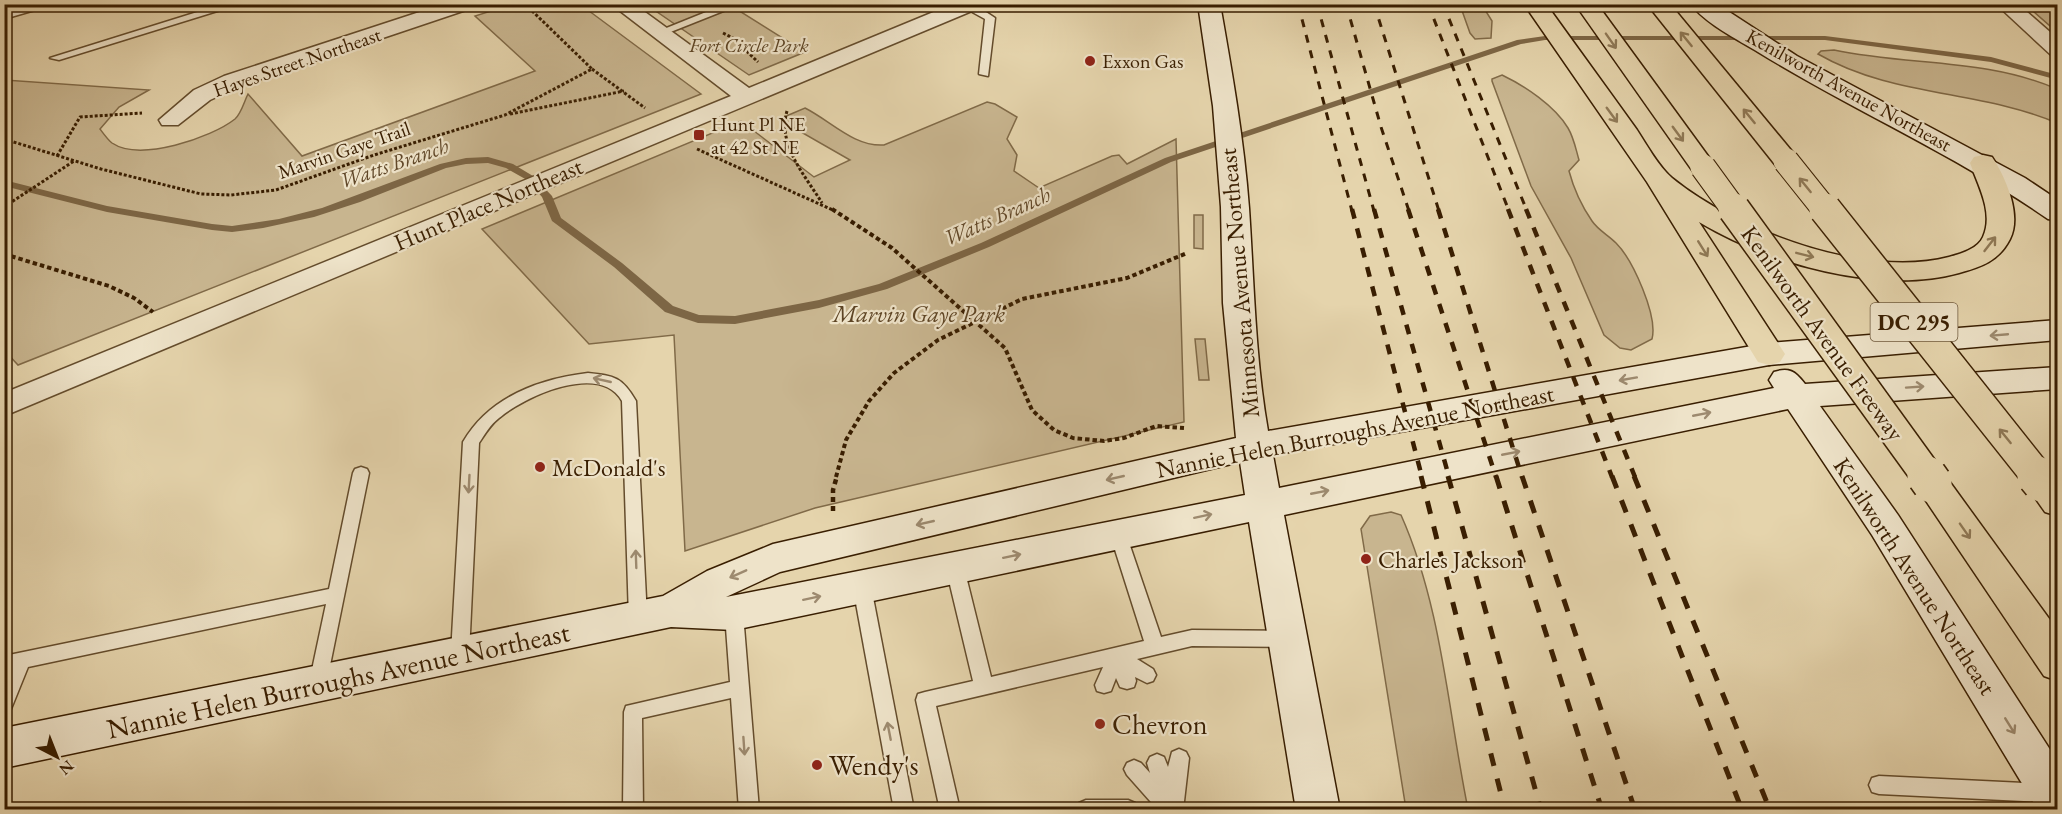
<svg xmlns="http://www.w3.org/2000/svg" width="2062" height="814" font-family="'EB Garamond',serif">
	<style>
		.green { fill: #c8b58f; stroke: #806a48; stroke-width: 1.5 }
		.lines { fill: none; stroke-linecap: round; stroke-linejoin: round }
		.stream { fill: #7d6645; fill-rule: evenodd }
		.lane-casing { stroke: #644c2c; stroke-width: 3 }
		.street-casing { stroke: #644c2c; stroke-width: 3 }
		.secondary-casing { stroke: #391e01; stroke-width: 3 }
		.highway-casing { stroke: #391e01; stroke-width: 3 }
		.path-far2 { stroke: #391e01; stroke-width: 3; stroke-dasharray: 3 2; stroke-linecap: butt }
		.path-far1 { stroke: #391e01; stroke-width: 4; stroke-dasharray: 4.5 3; stroke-linecap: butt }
		.path { stroke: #391e01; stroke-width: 4.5; stroke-dasharray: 5 4; stroke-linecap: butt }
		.lane { fill: #eee3c9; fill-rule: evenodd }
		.street { fill: #eee3c9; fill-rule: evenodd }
		.secondary { fill: #eee3c9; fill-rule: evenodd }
		.highway { fill: #e5d4ac; fill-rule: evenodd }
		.rail-far2 { stroke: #391e01; stroke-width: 3; stroke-dasharray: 8 8; stroke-linecap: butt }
		.rail-far1 { stroke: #391e01; stroke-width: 4.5; stroke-dasharray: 10 10; stroke-linecap: butt }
		.rail { stroke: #391e01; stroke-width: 5; stroke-dasharray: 13 13; stroke-linecap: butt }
		.highway-bridge-far2-casing { stroke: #391e01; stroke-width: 27; stroke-linecap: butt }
		.highway-bridge-far1-casing { stroke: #391e01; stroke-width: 34; stroke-linecap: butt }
		.highway-bridge-casing { stroke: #391e01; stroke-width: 42; stroke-linecap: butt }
		.highway-bridge-far2 { stroke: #e5d4ac; stroke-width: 25 }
		.highway-bridge-far1 { stroke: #e5d4ac; stroke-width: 31 }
		.highway-bridge { stroke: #e5d4ac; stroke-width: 39 }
		.oneway { stroke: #8f7956 }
		.oneway2 { stroke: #9d8a6f }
		.poi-dot { fill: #8f2418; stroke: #eee3c9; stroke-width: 2 }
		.labels { text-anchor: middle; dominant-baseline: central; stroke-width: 4.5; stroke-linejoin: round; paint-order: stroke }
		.far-park-label { font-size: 20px; font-style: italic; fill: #5d4424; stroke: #eee3c9 }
		.far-poi-label { font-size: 20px; fill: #391e01; stroke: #eee3c9; text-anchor: start }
		.far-street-label { font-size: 20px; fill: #391e01; stroke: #eee3c9 }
		.far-water-label { font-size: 22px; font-style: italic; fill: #614829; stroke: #eee3c9 }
		.shield { fill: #eee3c9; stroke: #6f593d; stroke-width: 1.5 }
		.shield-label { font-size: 22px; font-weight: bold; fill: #391e01 }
		.street-label { font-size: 24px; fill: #391e01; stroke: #eee3c9 }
		.park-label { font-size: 24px; font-style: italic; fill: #5d4424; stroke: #eee3c9 }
		.poi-label { font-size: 24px; fill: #391e01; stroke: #eee3c9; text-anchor: start }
		.near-street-label { font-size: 28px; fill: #391e01; stroke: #eee3c9 }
		.near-poi-label { font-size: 28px; fill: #391e01; stroke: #eee3c9; text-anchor: start }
	</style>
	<rect width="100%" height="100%" fill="#e5d4ac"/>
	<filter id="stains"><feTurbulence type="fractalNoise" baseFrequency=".00333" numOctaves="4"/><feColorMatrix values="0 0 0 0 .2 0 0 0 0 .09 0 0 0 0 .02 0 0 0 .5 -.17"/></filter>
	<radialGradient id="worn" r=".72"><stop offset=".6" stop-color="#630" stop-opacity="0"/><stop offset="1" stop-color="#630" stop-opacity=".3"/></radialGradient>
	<g class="green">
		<path d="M 581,5 L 701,94 L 18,365 L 5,351 L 5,80 L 149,90 L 119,107 L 100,129 C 103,133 108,140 112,143 C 140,162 211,138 235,119 C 241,114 244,102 248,94 L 302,156 L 535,71 L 475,16 L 510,5 Z"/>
		<polygon points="647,5 730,5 805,52 749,75"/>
		<polygon points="1460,5 1482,5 1492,21 1491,38 1475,39 1470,33"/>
		<polygon points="2026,5 2057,6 2057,32"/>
		<path d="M 1834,50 C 1909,66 1985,58 2057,89 L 2057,123 C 1980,90 1892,97 1818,54 L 1821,51 Z"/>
		<path d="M 1502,75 C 1525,86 1555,106 1568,128 C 1574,138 1576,150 1579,160 L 1569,171 C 1574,190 1581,205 1592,221 C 1598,230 1608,235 1616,243 C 1633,260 1658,316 1652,339 L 1631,350 L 1620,348 L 1604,335 L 1571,258 L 1531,186 L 1492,81 L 1492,79 Z"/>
		<path d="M 987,102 L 995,104 L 1017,117 L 1007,139 L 1017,155 L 1014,171 L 1039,188 L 1112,156 L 1119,155 L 1127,164 L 1176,139 L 1184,422 L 815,508 L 685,551 L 674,335 L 589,344 L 482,229 L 741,121 L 814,177 L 850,160 L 787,124 L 784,117 L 805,108 C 831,121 854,147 884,145 Z"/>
		<polygon points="1194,215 1203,215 1203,249 1194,248"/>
		<polygon points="1195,339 1205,339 1209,380 1199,380"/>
		<path d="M 1391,512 L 1401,515 C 1442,607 1448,712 1468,809 L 1406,809 L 1361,529 L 1370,516 Z"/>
	</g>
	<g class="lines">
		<polygon class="stream" points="1545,36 1825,36 1991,57 2058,75 2058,80 1991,62 1825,40 1545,40 1521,44 1171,162 989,247 887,289 819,308 735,324 698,323 665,312 614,267 552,221 542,197 527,180 506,168 488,163 466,164 446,168 360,202 314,217 263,228 232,232 212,230 107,212 4,186 4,180 107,206 212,224 232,226 279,219 322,208 440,164 466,158 488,157 513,164 533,176 552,196 561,218 622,263 673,306 699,315 735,316 819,300 879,284 981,243 1165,158 1517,40"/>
		<g class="lane-casing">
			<g id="lane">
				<polygon points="223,4 240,4 59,60 50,58"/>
				<polygon points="726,4 741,4 663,35 654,33"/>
				<polygon points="965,4 974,4 995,18 988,76 979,74 985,19 965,8"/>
				<path d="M 588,373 C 615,376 622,377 636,401 L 647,618 L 644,623 L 638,625 L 632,623 L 629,618 L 622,401 C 600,362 525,396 499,418 C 490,425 485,434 479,443 L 469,654 L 466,660 L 460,662 L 454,660 L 451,654 L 463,442 C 489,397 539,379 588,373 Z"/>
				<polygon points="361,467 367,469 369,473 325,690 318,692 311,690 309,684 326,604 28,667 11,709 4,711 4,680 8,671 4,672 4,656 329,589 353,473 355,469"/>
				<polygon points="1118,527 1124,529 1126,534 1161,637 1192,630 1287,631 1293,634 1296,639 1293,644 1287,647 1192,646 1137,659 1153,669 1156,675 1153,681 1147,683 1135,677 1136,681 1134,687 1127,689 1120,687 1116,678 1111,691 1104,693 1097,691 1095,685 1103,667 936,706 960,810 940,810 916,700 918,694 925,692 973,681 946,568 949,563 955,561 961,563 964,568 991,677 1144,641 1110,534 1112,529"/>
				<polygon points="862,580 868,582 871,587 914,810 894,810 853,587 856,582"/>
				<polygon points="734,607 740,609 743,614 759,810 739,810 731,698 642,718 643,810 623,810 624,712 626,706 730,682 725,614 728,609"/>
				<polygon points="1179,749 1186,752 1189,758 1183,810 1158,810 1127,775 1124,769 1127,763 1134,760 1141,763 1150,773 1147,763 1150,757 1157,754 1164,757 1168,767 1172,752"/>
				<polygon points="1879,776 2047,784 2054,786 2057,793 2054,800 2047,802 1879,794 1872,792 1869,785 1872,778"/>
				<polygon points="1086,800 1128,800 1135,803 1138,810 1076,810 1079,803"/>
			</g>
		</g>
		<g class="street-casing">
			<g id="street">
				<polygon points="12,4 45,4 42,8 4,19 4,7"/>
				<polygon points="444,4 475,4 472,8 240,86 210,100 178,125 162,125 159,120 194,90 224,76"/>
				<polygon points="611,4 634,4 749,88 953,4 982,4 979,8 4,416 4,393 731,96"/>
				<polygon points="1996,4 2018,4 2058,39 2058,57 2051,55"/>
			</g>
		</g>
		<g class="secondary-casing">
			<g id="secondary">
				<path d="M 1198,4 L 1220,4 C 1232,72 1244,140 1249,208 C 1254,282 1255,357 1268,431 L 1769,343 L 2058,320 L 2058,340 L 1769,365 L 1273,455 L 1279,488 L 1774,388 L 1769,380 L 1774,372 C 1789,367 1795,371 1805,384 L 2058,367 L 2058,389 L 1820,406 L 1898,515 L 2058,762 L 2058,810 L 2038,810 L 1872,535 L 1788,409 L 1284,515 L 1340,810 L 1296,810 L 1249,522 L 734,630 L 671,627 L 4,768 L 4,728 L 663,596 L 707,571 L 773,544 L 1236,438 L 1223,303 L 1221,207 L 1213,106 ZM 1240,462 L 1245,495 L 726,597 L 780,572 Z"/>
				<path d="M 1691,4 L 1717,4 L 1797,56 L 2025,178 L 2058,200 L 2058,221 L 2048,219 C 1956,155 1854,111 1758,52 C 1740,41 1703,22 1691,4 Z"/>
			</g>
		</g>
		<g class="highway-casing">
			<g id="highway">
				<path d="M 1524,4 L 1546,4 C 1576,46 1607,88 1637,130 C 1647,145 1658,166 1672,178 C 1737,231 1865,279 1949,257 C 1960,254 1978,249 1983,237 C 1994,213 1978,185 1970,163 L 1974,157 L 1983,155 L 1992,157 C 2006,177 2022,216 2010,239 C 1999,261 1981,267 1959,273 C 1880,295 1769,264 1699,222 L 1785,354 L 1780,362 L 1769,365 L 1758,362 L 1647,182 Z"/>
				<polygon points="1575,4 1597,4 1716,167 1712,173 1703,175 1694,173"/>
				<polygon points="1647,4 1670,4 1795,155 1799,161 1795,167 1786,169 1777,167"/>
				<polygon points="2042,469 2058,476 2058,516 2045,512 2024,482 2030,473"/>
				<polygon points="1932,470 1944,474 2058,631 2058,681 2044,676 1920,492 1914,483 1920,474"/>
			</g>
		</g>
		<g class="path-far2">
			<polyline points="723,33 733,38 758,62"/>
			<polyline points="592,69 645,108"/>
			<path d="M 787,111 C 777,145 805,175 822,203"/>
			<polyline points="510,114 624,91"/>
			<polyline points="4,139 101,169 201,194 231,195 276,190 374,155 505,115 592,69 525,4"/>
			<polyline points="697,149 835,211"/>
			<polyline points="57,156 80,117 142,113"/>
			<polyline points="4,207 74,161"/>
		</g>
		<g class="path-far1">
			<polyline points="832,209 892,248 1005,348 1032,410 1054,430 1073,438 1104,441 1124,438 1156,426 1184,428"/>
			<polyline points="4,254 109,286 134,298 153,312"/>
			<polyline points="836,477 846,440 869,401 894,373 938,340 1022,299 1127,278 1187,253"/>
		</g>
		<polyline class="path" points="833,511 833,490 837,476"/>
		<use href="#lane" class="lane"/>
		<use href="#street" class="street"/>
		<use href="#secondary" class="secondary"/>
		<use href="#highway" class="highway"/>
		<g class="rail-far2">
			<polyline points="1298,4 1352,211"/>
			<polyline points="1317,4 1374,211"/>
			<polyline points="1346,4 1381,127 1409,211"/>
			<polyline points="1374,4 1439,211"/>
			<polyline points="1428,4 1509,211"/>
			<polyline points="1443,4 1527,211"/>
		</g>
		<g class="rail-far1">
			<polyline points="1352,209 1422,477"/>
			<polyline points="1374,209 1449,477"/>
			<polyline points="1408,209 1496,477"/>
			<polyline points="1438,209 1522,477"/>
			<polyline points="1508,209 1612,477"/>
			<polyline points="1526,209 1635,477"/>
		</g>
		<g class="rail">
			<polyline points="1421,476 1505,810"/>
			<polyline points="1448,476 1541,810"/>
			<polyline points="1496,476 1602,810"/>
			<polyline points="1522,476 1635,810"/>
			<polyline points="1612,476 1742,810"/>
			<polyline points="1634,476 1770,810"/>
		</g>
		<g class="highway-bridge-far2-casing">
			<g id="highway-bridge-far2">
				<polyline points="1786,161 1826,211"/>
				<polyline points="1703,167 1735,211"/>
			</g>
		</g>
		<g class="highway-bridge-far1-casing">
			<g id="highway-bridge-far1">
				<polyline points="1734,209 1928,477"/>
				<polyline points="1825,209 2038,477"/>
			</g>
		</g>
		<g class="highway-bridge-casing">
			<g id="highway-bridge">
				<polyline points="1927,476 1932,483"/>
				<polyline points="2037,476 2042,482"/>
			</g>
		</g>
		<use href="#highway-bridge-far2" class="highway-bridge-far2"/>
		<use href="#highway-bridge-far1" class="highway-bridge-far1"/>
		<use href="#highway-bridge" class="highway-bridge"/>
	</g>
	<defs><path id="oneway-shaft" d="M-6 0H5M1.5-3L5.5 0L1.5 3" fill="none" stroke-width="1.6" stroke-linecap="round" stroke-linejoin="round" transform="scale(1.5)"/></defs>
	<g class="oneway">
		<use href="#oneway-shaft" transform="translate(1686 39) rotate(-129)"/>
		<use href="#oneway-shaft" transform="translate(1611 41) rotate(55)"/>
		<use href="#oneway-shaft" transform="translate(1612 115) rotate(54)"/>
		<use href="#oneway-shaft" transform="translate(1749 116) rotate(-129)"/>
		<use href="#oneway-shaft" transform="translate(1678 134) rotate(54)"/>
		<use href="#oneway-shaft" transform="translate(1805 185) rotate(-129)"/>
		<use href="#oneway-shaft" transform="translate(1990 244) rotate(-52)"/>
		<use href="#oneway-shaft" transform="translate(1703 249) rotate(58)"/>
		<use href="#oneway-shaft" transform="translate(1805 255) rotate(14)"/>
		<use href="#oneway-shaft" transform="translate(2005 436) rotate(-129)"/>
		<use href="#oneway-shaft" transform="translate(1965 531) rotate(55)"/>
	</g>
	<g class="oneway2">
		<use href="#oneway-shaft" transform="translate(1999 335) rotate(175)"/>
		<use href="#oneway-shaft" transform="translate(1628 379) rotate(170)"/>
		<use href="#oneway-shaft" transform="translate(602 380) rotate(-167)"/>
		<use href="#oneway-shaft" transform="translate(1915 387) rotate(-4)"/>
		<use href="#oneway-shaft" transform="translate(1702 414) rotate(-11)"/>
		<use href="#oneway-shaft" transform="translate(1511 453) rotate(-11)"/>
		<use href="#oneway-shaft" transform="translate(1115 478) rotate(167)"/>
		<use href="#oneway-shaft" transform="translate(469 484) rotate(93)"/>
		<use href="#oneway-shaft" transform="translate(1320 492) rotate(-11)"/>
		<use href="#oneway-shaft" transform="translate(1203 516) rotate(-12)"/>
		<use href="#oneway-shaft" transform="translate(925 523) rotate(167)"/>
		<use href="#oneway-shaft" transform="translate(1012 556) rotate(-12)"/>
		<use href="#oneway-shaft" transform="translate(636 559) rotate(-92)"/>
		<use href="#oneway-shaft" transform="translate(738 574) rotate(156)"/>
		<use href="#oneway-shaft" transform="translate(812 598) rotate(-12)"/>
		<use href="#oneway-shaft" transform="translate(2010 726) rotate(58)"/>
		<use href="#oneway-shaft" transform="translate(889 731) rotate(-101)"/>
		<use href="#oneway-shaft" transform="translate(744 746) rotate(86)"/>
	</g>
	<g class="poi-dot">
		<circle cx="1090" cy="61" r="6"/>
		<rect x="693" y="129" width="12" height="12" rx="3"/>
		<circle cx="540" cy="467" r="6"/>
		<circle cx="1366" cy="559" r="6"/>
		<circle cx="1100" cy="724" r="6"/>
		<circle cx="817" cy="765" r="6"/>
	</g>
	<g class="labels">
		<g class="far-park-label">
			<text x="749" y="45">Fort Circle Park</text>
		</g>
		<g class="far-poi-label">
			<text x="1102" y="61">Exxon Gas</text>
			<text x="711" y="124">Hunt Pl NE<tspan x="711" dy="23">at 42 St NE</tspan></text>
		</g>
		<g class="far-street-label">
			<text transform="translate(297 62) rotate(-19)">Hayes Street Northeast</text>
			<text transform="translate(1849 90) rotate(29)">Kenilworth Avenue Northeast</text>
			<text transform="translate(344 150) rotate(-19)">Marvin Gaye Trail</text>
		</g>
		<g class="far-water-label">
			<text transform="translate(394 163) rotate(-19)">Watts Branch</text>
			<text transform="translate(997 216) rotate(-24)">Watts Branch</text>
		</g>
		<rect class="shield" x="1870.5" y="303" width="87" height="38" rx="4.5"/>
		<g class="shield-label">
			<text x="1914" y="322">DC 295</text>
		</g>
		<g class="street-label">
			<text transform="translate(488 204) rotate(-23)">Hunt Place Northeast</text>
			<text transform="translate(1239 283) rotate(-95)">Minnesota Avenue Northeast</text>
			<text transform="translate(1823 333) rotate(54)">Kenilworth Avenue Freeway</text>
			<text transform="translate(1355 431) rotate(-11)">Nannie Helen Burroughs Avenue Northeast</text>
			<text transform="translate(1915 576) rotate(57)">Kenilworth Avenue Northeast</text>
		</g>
		<g class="park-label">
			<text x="919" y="313">Marvin Gaye Park</text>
		</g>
		<g class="poi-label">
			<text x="552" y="467">McDonald's</text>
			<text x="1378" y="559">Charles Jackson</text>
		</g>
		<g class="near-street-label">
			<text transform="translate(338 680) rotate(-12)">Nannie Helen Burroughs Avenue Northeast</text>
		</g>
		<g class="near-poi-label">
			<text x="1112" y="724">Chevron</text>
			<text x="829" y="765">Wendy's</text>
		</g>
	</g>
	<rect width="2062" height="814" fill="none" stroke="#e5d4ac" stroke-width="24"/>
	<rect x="6" y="6" width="2050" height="802" fill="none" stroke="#391e01" stroke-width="3"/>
	<rect x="12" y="12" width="2038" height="790" fill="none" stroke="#391e01" stroke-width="1.5"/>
	<g transform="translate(57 757) rotate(138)" stroke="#eee3c9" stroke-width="4.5" paint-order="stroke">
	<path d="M0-4.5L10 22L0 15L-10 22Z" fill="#391e01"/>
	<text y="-9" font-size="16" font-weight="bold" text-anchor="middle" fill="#391e01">N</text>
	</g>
	<rect width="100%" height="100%" filter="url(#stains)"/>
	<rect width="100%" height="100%" fill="url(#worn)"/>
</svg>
